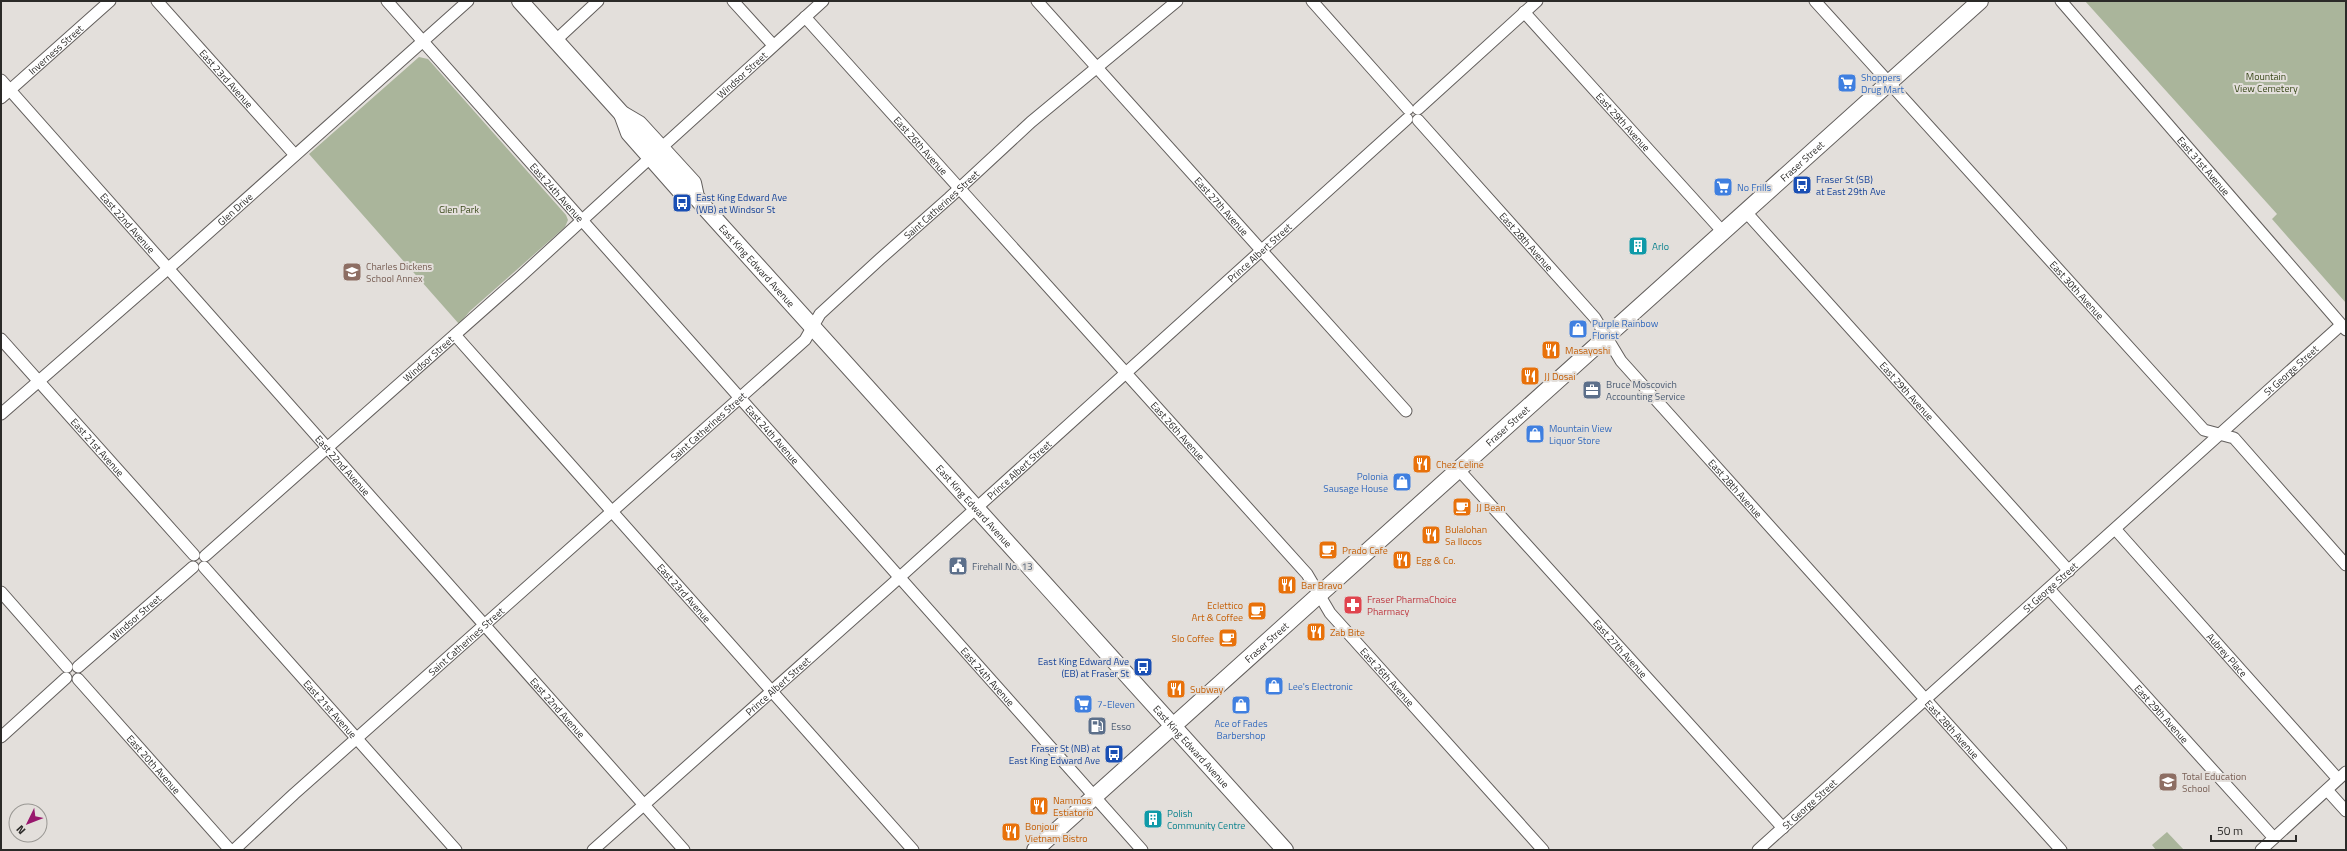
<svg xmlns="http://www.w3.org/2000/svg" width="2347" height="851" font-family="'Titillium Web',sans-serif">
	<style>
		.green { fill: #aab59b }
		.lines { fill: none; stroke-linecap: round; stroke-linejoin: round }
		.street-casing { stroke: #625e5c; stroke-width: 13 }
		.secondary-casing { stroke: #625e5c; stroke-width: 18 }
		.street { stroke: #fff; stroke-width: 11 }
		.secondary { stroke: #fff; stroke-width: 16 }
		.labels { text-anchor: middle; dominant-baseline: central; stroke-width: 4; stroke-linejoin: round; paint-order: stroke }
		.street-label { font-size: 10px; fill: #2b2a28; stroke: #e3dfdb }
		.park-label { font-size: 10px; fill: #394819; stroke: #e3dfdb }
		.shop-label { font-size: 10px; fill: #366cbe; stroke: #e3dfdb; text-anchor: start }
		.transit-label { font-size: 10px; fill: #164399; stroke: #e3dfdb; text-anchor: start }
		.culture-label { font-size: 10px; fill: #0d838f; stroke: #e3dfdb; text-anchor: start }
		.education-label { font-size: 10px; fill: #785e54; stroke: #e3dfdb; text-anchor: start }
		.food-label { font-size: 10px; fill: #c56008; stroke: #e3dfdb; text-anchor: start }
		.service-label { font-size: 10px; fill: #4e5e75; stroke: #e3dfdb; text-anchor: start }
		.health-label { font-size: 10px; fill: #be3a42; stroke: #e3dfdb; text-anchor: start }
	</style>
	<rect width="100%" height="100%" fill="#e3dfdb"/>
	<g class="green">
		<polygon points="2085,1 2346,1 2346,303 2272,219 2277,214"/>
		<polygon points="419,57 428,59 566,215 568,220 565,227 470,311 459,324 309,154"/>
		<polygon points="2167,832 2184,850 2156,850 2152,845"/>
	</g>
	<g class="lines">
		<g class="street-casing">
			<g id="street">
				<path id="s1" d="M 157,1 L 295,155"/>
				<path id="s2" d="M 387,1 L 1142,850"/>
				<polyline points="733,1 773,45"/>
				<path id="s3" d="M 1037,1 L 1406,411"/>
				<polyline points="1312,1 1408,109"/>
				<path id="s4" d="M 1815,1 L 2204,430 L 2234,438 L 2346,565"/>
				<path id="s5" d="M 2061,1 L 2346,330"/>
				<path id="s6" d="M 1524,12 L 1723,232"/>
				<path id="s7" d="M 805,17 L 1307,574 L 1330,613 L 1543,850"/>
				<polyline points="555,41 598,1"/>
				<path id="s8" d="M 1,80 L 684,850"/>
				<path id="s9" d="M 1,98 L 110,1"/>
				<polyline points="1418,109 1537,1"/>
				<path id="s10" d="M 1418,120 L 1595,318 L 1621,361 L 2061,850"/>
				<path id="s11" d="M 661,148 L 823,1"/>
				<path id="s12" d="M 1745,211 L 2069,571"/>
				<path id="s13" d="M 455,335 L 913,850"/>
				<path id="s14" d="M 1,339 L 194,555"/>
				<path id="s15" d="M 1,414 L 179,259 L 468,1"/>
				<path id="s16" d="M 1458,469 L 1783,828"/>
				<path id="s17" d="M 2116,530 L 2338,779"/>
				<path id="s18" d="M 205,556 L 519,278 L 650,158"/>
				<path id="s19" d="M 204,567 L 456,850"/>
				<path id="s20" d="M 2049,589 L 2274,838"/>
				<polyline points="1,592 67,667"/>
				<path id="s21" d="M 78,667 L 193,567"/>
				<path id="s22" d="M 78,679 L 230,850"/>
				<polyline points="1,737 66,678"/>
				<polyline points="2327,790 2346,811"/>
				<path id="s23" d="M 234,850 L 294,794 L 805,340 L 820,314 L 880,259 L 949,198 L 1031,122 L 1177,1"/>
				<path id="s24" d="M 593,850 L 890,586 L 1407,119"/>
				<path id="s25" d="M 1758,850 L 2341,325"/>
				<polyline points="2261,850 2346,772"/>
			</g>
		</g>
		<g class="secondary-casing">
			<g id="secondary">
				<path id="s26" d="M 520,1 L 622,114 L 639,124 L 661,148 L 693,183 L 696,197 L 706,209 L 1285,850"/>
				<polyline points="622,114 629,133 682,193 696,197"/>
				<path id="s27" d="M 1035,850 L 1980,1"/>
			</g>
		</g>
		<use href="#street" class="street"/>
		<use href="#secondary" class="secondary"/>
	</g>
	<defs>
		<g id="supermarket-square" transform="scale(1)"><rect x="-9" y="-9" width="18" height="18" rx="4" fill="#3f7fe0" stroke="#e3dfdb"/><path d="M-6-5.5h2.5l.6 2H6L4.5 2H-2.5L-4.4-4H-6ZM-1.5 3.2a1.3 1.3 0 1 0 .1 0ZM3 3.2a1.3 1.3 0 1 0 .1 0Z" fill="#fff"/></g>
		<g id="bus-square" transform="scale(1)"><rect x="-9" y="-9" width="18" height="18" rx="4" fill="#1a4fb4" stroke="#e3dfdb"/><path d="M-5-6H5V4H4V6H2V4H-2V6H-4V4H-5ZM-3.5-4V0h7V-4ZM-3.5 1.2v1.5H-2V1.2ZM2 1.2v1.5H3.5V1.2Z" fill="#fff"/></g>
		<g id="building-square" transform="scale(1)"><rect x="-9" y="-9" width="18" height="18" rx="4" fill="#0f9aa8" stroke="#e3dfdb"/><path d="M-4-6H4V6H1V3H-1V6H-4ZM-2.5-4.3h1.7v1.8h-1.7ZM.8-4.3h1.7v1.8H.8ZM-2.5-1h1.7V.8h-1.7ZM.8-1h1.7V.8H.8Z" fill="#fff"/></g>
		<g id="school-square" transform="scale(1)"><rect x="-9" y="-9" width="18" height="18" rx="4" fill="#8d6e63" stroke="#e3dfdb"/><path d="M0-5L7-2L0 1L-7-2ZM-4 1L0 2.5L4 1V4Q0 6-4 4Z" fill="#fff"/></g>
		<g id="shop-square" transform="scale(1)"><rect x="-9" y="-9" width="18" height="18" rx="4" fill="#3f7fe0" stroke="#e3dfdb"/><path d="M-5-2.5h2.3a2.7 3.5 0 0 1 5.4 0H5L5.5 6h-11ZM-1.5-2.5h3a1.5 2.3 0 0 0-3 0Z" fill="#fff"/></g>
		<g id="restaurant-square" transform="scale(1)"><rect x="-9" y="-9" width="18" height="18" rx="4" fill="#e8710a" stroke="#e3dfdb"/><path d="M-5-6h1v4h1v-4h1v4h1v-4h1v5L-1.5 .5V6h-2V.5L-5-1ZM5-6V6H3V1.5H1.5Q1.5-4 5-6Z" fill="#fff"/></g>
		<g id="office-square" transform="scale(1)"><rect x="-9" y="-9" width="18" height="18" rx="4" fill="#5c6f8a" stroke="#e3dfdb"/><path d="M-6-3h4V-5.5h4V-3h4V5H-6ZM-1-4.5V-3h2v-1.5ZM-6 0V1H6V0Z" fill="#fff"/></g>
		<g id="cafe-square" transform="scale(1)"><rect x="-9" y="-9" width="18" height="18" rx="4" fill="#e8710a" stroke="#e3dfdb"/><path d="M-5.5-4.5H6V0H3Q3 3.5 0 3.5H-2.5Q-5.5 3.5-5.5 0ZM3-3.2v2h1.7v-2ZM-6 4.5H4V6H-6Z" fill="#fff"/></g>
		<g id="civic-square" transform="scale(1)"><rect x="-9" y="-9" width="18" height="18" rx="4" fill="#5c6f8a" stroke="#e3dfdb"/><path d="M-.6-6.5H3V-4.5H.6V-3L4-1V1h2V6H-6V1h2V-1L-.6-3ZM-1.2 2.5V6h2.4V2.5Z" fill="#fff"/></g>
		<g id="pharmacy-square" transform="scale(1)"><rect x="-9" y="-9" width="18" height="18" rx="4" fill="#e0444e" stroke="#e3dfdb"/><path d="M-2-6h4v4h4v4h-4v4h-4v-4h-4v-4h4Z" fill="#fff"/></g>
		<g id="fuel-square" transform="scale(1)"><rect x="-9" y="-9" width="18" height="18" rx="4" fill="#5c6f8a" stroke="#e3dfdb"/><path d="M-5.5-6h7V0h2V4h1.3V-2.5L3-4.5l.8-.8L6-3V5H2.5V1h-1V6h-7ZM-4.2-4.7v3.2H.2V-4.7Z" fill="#fff"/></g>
	</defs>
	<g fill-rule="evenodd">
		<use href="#supermarket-square" x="1847" y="83"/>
		<use href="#bus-square" x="1802" y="185"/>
		<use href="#supermarket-square" x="1723" y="187"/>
		<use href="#bus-square" x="682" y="203"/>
		<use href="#building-square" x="1638" y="246"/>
		<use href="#school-square" x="352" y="272"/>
		<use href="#shop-square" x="1578" y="329"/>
		<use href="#restaurant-square" x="1551" y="350"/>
		<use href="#restaurant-square" x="1530" y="376"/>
		<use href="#office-square" x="1592" y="390"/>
		<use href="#shop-square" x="1535" y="434"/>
		<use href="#restaurant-square" x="1422" y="464"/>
		<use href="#shop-square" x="1402" y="482"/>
		<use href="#cafe-square" x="1462" y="507"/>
		<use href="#restaurant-square" x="1431" y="535"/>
		<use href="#cafe-square" x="1328" y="550"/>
		<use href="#restaurant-square" x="1402" y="560"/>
		<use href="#civic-square" x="958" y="566"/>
		<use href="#restaurant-square" x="1287" y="585"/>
		<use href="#pharmacy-square" x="1353" y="605"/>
		<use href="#cafe-square" x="1257" y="611"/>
		<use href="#restaurant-square" x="1316" y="632"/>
		<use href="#cafe-square" x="1228" y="638"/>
		<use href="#bus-square" x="1143" y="667"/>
		<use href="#shop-square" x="1274" y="686"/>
		<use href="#restaurant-square" x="1176" y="689"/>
		<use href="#supermarket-square" x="1083" y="704"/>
		<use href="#shop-square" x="1241" y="705"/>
		<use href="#fuel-square" x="1097" y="726"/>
		<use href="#bus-square" x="1114" y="754"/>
		<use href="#school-square" x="2168" y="782"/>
		<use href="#restaurant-square" x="1039" y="806"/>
		<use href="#building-square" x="1153" y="819"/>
		<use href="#restaurant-square" x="1011" y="832"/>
	</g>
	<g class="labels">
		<g class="street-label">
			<text stroke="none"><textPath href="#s9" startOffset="73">Inverness Street</textPath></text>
			<text stroke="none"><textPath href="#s11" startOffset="109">Windsor Street</textPath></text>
			<text stroke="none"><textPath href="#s1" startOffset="104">East 23rd Avenue</textPath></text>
			<text stroke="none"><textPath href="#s6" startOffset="148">East 29th Avenue</textPath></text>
			<text stroke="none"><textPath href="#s7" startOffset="173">East 26th Avenue</textPath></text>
			<text stroke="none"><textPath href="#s27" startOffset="1031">Fraser Street</textPath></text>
			<text stroke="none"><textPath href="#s5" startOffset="218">East 31st Avenue</textPath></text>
			<text stroke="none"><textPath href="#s2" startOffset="256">East 24th Avenue</textPath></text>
			<text stroke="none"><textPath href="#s23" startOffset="959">Saint Catherines Street</textPath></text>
			<text stroke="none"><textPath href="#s3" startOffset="276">East 27th Avenue</textPath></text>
			<text stroke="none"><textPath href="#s15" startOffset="311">Glen Drive</textPath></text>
			<text stroke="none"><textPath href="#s8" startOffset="191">East 22nd Avenue</textPath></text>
			<text stroke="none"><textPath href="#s10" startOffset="163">East 28th Avenue</textPath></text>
			<text stroke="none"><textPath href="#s24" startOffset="895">Prince Albert Street</textPath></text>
			<text stroke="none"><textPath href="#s26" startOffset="358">East King Edward Avenue</textPath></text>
			<text stroke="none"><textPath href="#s4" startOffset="390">East 30th Avenue</textPath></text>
			<text stroke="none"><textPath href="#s18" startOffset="298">Windsor Street</textPath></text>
			<text stroke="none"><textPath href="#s25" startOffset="717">St George Street</textPath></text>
			<text stroke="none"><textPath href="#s12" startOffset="242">East 29th Avenue</textPath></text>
			<text stroke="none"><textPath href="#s27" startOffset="635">Fraser Street</textPath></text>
			<text stroke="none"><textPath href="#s23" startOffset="636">Saint Catherines Street</textPath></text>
			<text stroke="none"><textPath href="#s7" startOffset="557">East 26th Avenue</textPath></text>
			<text stroke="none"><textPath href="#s2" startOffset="580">East 24th Avenue</textPath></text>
			<text stroke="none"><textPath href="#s14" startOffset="145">East 21st Avenue</textPath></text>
			<text stroke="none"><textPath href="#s8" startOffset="515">East 22nd Avenue</textPath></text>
			<text stroke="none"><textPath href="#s24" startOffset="571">Prince Albert Street</textPath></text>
			<text stroke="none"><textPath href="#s10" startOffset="487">East 28th Avenue</textPath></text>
			<text stroke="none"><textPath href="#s26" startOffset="682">East King Edward Avenue</textPath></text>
			<text stroke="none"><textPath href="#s25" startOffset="393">St George Street</textPath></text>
			<text stroke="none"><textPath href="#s13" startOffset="345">East 23rd Avenue</textPath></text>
			<text stroke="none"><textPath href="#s21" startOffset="76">Windsor Street</textPath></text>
			<text stroke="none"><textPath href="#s23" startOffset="312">Saint Catherines Street</textPath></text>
			<text stroke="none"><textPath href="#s27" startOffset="311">Fraser Street</textPath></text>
			<text stroke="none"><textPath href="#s16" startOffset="242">East 27th Avenue</textPath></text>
			<text stroke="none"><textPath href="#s17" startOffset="167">Aubrey Place</textPath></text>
			<text stroke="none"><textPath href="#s2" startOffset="904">East 24th Avenue</textPath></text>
			<text stroke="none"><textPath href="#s7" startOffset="881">East 26th Avenue</textPath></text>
			<text stroke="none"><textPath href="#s24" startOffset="247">Prince Albert Street</textPath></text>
			<text stroke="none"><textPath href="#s8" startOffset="839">East 22nd Avenue</textPath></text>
			<text stroke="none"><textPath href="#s19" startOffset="190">East 21st Avenue</textPath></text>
			<text stroke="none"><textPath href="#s20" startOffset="168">East 29th Avenue</textPath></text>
			<text stroke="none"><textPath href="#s10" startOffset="811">East 28th Avenue</textPath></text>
			<text stroke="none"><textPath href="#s26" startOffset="1006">East King Edward Avenue</textPath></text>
			<text stroke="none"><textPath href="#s22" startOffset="114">East 20th Avenue</textPath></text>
			<text stroke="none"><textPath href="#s25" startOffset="69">St George Street</textPath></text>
		</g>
		<g class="park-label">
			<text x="2266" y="76">Mountain<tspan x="2266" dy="12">View Cemetery</tspan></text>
			<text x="459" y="209">Glen Park</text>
		</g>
		<g class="shop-label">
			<text x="1861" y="77">Shoppers<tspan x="1861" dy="12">Drug Mart</tspan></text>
			<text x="1737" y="187">No Frills</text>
			<text x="1592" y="323">Purple Rainbow<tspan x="1592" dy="12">Florist</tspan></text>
			<text x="1549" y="428">Mountain View<tspan x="1549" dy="12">Liquor Store</tspan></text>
			<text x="1388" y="476" text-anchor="end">Polonia<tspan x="1388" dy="12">Sausage House</tspan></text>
			<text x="1288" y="686">Lee's Electronic</text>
			<text x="1097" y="704">7-Eleven</text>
			<text x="1241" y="723" text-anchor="middle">Ace of Fades<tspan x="1241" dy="12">Barbershop</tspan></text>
		</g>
		<g class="transit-label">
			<text x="1816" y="179">Fraser St (SB)<tspan x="1816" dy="12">at East 29th Ave</tspan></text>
			<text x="696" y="197">East King Edward Ave<tspan x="696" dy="12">(WB) at Windsor St</tspan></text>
			<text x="1129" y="661" text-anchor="end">East King Edward Ave<tspan x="1129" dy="12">(EB) at Fraser St</tspan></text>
			<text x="1100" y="748" text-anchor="end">Fraser St (NB) at<tspan x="1100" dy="12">East King Edward Ave</tspan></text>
		</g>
		<g class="culture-label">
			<text x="1652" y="246">Arlo</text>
			<text x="1167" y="813">Polish<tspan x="1167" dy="12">Community Centre</tspan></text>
		</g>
		<g class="education-label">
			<text x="366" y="266">Charles Dickens<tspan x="366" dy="12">School Annex</tspan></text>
			<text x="2182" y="776">Total Education<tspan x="2182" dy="12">School</tspan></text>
		</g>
		<g class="food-label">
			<text x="1565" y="350">Masayoshi</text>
			<text x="1544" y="376">JJ Dosai</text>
			<text x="1436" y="464">Chez Celine</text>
			<text x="1476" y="507">JJ Bean</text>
			<text x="1445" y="529">Bulalohan<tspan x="1445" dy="12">Sa Ilocos</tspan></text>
			<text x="1342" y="550">Prado Cafe</text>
			<text x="1416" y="560">Egg &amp; Co.</text>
			<text x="1301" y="585">Bar Bravo</text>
			<text x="1243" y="605" text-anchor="end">Eclettico<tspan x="1243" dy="12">Art &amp; Coffee</tspan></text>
			<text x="1330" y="632">Zab Bite</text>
			<text x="1214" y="638" text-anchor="end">Slo Coffee</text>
			<text x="1190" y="689">Subway</text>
			<text x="1053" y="800">Nammos<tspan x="1053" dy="12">Estiatorio</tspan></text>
			<text x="1025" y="826">Bonjour<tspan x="1025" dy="12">Vietnam Bistro</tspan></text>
		</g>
		<g class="service-label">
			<text x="1606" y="384">Bruce Moscovich<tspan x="1606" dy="12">Accounting Service</tspan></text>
			<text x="972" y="566">Firehall No. 13</text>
			<text x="1111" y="726">Esso</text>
		</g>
		<g class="health-label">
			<text x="1367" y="599">Fraser PharmaChoice<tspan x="1367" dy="12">Pharmacy</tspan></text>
		</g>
	</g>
	<rect width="2347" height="851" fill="none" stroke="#2b2a28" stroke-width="4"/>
	<g transform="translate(28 823) rotate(227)"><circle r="19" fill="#e3dfdb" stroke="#999793"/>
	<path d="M0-3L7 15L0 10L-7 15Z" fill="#98176d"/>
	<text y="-6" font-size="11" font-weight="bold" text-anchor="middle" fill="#2b2a28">N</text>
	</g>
	<path d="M2211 835v6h85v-6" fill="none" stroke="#2b2a28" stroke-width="2"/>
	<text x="2217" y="835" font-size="12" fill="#2b2a28" stroke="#e3dfdb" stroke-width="3" paint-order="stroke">50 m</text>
</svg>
